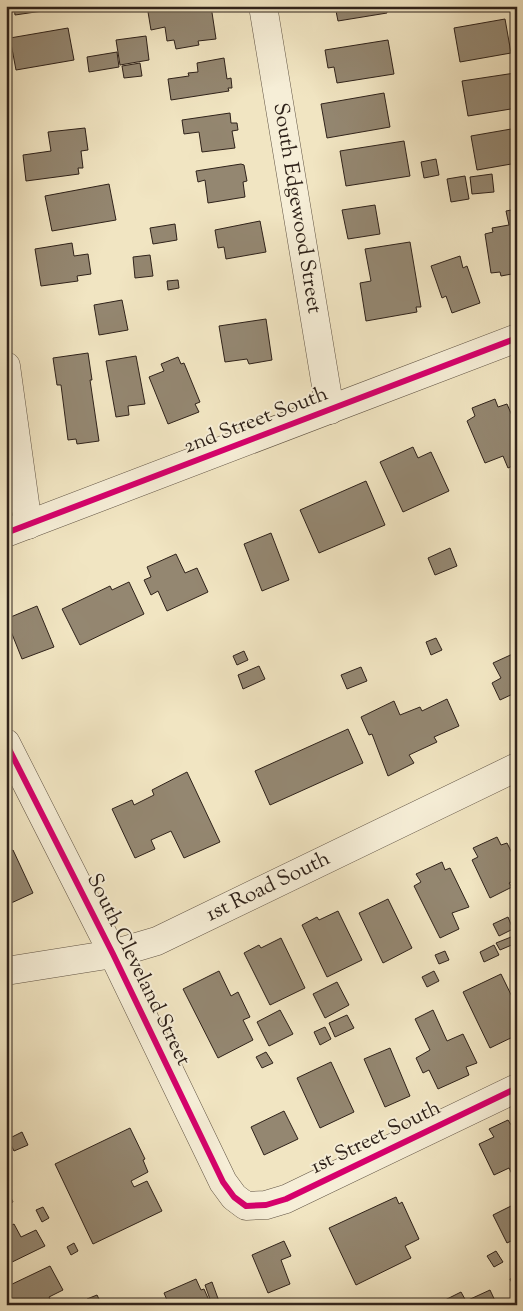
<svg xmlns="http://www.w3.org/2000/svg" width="523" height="1311" font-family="'Sorts Mill Goudy',serif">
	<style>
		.building { fill: #948771; stroke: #2f221a }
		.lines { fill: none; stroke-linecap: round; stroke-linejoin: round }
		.minor-casing { stroke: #605344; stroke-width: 29 }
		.tertiary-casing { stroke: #605344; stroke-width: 29 }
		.minor { stroke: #f6eed7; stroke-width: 28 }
		.tertiary { stroke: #f6eed7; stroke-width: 28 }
		.cycleway-casing { stroke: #f6eed7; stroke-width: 9 }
		.cycleway { stroke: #d6006c; stroke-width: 6 }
		.labels { text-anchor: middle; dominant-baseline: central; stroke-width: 4; stroke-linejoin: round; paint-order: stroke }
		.street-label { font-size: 21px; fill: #2f221a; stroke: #f6eed7 }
	</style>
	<rect width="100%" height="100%" fill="#f1e5c2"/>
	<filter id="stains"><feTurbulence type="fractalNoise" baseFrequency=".004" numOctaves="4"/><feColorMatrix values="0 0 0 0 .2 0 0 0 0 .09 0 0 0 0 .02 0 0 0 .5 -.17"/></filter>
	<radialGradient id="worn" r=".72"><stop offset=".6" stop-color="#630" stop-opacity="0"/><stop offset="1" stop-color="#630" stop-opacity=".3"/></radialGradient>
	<g class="building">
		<polygon points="14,6 49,6 49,10 15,15"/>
		<polygon points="174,6 211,6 216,39 198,41 199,45 176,49 174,40 167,41 165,27 151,30 148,12"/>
		<polygon points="335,6 386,6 387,13 338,21"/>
		<polygon points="505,19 511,53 460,62 454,28"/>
		<polygon points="68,28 74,60 16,70 10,38"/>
		<polygon points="146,36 149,60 120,65 116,40"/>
		<polygon points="388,40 394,74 337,83 334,67 328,68 325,50"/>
		<polygon points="117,52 119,67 89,72 87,57"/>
		<polygon points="224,58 227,79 231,78 232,88 228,88 229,91 171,100 168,79 189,76 188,73 198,72 197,63"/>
		<polygon points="140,63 142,76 124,78 122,66"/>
		<polygon points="515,73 517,108 468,116 462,81"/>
		<polygon points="384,93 390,127 327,138 321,104"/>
		<polygon points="230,113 231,123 237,123 238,130 232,131 235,148 202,152 199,132 184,134 182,120"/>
		<polygon points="85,128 88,150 81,151 83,168 78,168 79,174 26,181 23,155 51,151 48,132"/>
		<polygon points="517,128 517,163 477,170 471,136"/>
		<polygon points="404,141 410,176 346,186 340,151"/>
		<polygon points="436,159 439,175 424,178 421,162"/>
		<polygon points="241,164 244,165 247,181 243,182 245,197 208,203 205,180 198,182 196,171"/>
		<polygon points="492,174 494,192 472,194 470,177"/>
		<polygon points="465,176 469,199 451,202 447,179"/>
		<polygon points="109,184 116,220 52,231 45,196"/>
		<polygon points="375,205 380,234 348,239 342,210"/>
		<polygon points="517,209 517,273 501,276 500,272 491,273 485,234 493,232 492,228 509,225 506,211"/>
		<polygon points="260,221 266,252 226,259 224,247 218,248 215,230"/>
		<polygon points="175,224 177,240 153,244 150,228"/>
		<polygon points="410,242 421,307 416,307 417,312 366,321 360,283 371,281 365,249"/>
		<polygon points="72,243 74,256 88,254 91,274 77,276 78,281 41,286 35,249"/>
		<polygon points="150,255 153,276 135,278 133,257"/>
		<polygon points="460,256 463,268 467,266 480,303 452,313 446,296 442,298 431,266"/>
		<polygon points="178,280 179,288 168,290 167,281"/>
		<polygon points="122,300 128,330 99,335 94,305"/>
		<polygon points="266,319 272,360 249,364 247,359 225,362 219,326"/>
		<polygon points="88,353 92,380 90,380 99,441 77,444 76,439 68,440 61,385 57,385 53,358"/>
		<polygon points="136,356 145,404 128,406 129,415 116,417 106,361"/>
		<polygon points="178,357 181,364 184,363 200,402 195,404 199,412 168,424 149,377 164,371 161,364"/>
		<polygon points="495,399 498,407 507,404 517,427 517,464 508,468 503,456 485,463 467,421 475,416 472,408"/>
		<polygon points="413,447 418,458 431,452 449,491 403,512 380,462"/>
		<polygon points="366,481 385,525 319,553 300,510"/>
		<polygon points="271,533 289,580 262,591 244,544"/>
		<polygon points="450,548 457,566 435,575 428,558"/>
		<polygon points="176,554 185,573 197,568 208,592 167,611 158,591 151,595 144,580 151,577 147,567"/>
		<polygon points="129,582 144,614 80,645 62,609 110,586 112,590"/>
		<polygon points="37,606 54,647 22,659 6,619"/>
		<polygon points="436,638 442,650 431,655 426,642"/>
		<polygon points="244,651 248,660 237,665 233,656"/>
		<polygon points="517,652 517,692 500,700 492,683 501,678 493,663"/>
		<polygon points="259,666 265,679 243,689 238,675"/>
		<polygon points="361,667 367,681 347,689 341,675"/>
		<polygon points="447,699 459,726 434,737 437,742 409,755 414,763 388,776 372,734 369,735 361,717 394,701 400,715 420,707 422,711"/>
		<polygon points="348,729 363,763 270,805 255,771"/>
		<polygon points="187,772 220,842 184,858 171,831 151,840 155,849 135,858 112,809 132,800 134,805 154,795 152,790"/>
		<polygon points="497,837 501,845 507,843 517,863 517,879 509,883 512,887 490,898 472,860 478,857 473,848"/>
		<polygon points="13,850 33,893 9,904 10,908 6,909 6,853"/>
		<polygon points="442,862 445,870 450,868 469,907 452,913 459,929 440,938 414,886 421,882 416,874"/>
		<polygon points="388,899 412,948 383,963 359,913"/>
		<polygon points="338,911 362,960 327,977 302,925 317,917 319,920"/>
		<polygon points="508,917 513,929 499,936 493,924"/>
		<polygon points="511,937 514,944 500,950 496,943"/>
		<polygon points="281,938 305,988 270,1005 244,953 259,945 261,948"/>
		<polygon points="494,945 499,955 484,962 480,952"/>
		<polygon points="445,951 449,960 439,964 435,955"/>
		<polygon points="219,971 231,996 238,992 250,1017 243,1020 253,1040 218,1058 183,989"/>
		<polygon points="434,971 439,981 427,987 422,977"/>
		<polygon points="501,974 517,1007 517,1035 490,1048 463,992"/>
		<polygon points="337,982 349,1005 325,1018 313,994"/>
		<polygon points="280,1010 293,1034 269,1046 257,1022"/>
		<polygon points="433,1010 447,1041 463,1034 477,1063 466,1067 469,1075 438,1089 429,1070 423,1073 416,1058 430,1050 415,1019"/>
		<polygon points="347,1015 354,1028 335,1037 329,1023"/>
		<polygon points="325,1027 331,1039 320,1045 314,1032"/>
		<polygon points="390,1048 410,1096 385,1107 364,1059"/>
		<polygon points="266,1052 273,1063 262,1068 256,1057"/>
		<polygon points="331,1062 354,1112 320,1128 297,1078"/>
		<polygon points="284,1111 298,1139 264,1155 251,1127"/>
		<polygon points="508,1120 517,1134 516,1182 509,1168 494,1175 479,1144 494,1137 489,1129"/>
		<polygon points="130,1128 145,1159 143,1160 148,1172 131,1181 134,1187 147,1181 162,1211 93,1244 55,1164"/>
		<polygon points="22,1132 28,1145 14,1151 8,1139"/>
		<polygon points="6,1188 13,1202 6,1206"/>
		<polygon points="396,1197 399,1204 402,1202 419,1239 405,1246 411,1258 356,1285 329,1228"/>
		<polygon points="517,1203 517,1238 507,1243 493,1215"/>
		<polygon points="43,1207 49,1218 42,1222 36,1210"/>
		<polygon points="14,1224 21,1237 36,1230 45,1246 6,1265 6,1228"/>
		<polygon points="284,1241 291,1256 281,1260 290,1284 268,1293 252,1255"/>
		<polygon points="74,1243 78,1251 71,1255 67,1247"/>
		<polygon points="496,1251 503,1262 494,1267 487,1256"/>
		<polygon points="50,1266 63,1290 49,1297 51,1301 44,1305 6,1305 6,1287"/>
		<polygon points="517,1276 517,1293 510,1279"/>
		<polygon points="196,1279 201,1290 204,1289 211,1305 169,1305 164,1293"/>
		<polygon points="212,1282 220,1304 218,1305 212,1305 205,1285"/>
		<polygon points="490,1290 497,1305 447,1305 445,1300 461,1292 466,1301"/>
		<polygon points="97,1295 102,1305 90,1305 87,1299"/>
	</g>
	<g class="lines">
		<g class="minor-casing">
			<g id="minor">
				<path id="s1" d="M 263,6 L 330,410"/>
				<polyline points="6,366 28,525"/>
				<polyline points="6,743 113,954 223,1182 234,1197 246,1206 266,1205 286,1199 517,1088"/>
				<path id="s2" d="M 6,971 L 113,954 L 157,941 L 517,767"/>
			</g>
		</g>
		<g class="tertiary-casing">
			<polyline id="tertiary" points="6,533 517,338"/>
		</g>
		<use href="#minor" class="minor"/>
		<use href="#tertiary" class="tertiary"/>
		<g class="cycleway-casing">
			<g id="cycleway">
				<polyline points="6,533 517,338"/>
				<polyline points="6,743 113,954 223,1182 234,1197 246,1206 266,1205 286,1199 517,1088"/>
			</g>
		</g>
		<use href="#cycleway" class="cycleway"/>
	</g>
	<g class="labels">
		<g class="street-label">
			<text stroke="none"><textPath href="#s1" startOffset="205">South Edgewood Street</textPath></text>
			<text transform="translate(256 421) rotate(-21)">2nd Street South</text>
			<text stroke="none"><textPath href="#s2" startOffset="278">1st Road South</textPath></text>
			<text transform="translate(138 970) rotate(64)">South Cleveland Street</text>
			<text transform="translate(376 1138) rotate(-26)">1st Street South</text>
		</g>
	</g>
	<rect width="523" height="1311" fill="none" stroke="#f1e5c2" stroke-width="25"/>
	<rect x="8" y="8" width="508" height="1296" fill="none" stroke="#2f221a" stroke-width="2.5"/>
	<rect x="12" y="12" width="498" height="1286" fill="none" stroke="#2f221a"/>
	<rect width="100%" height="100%" filter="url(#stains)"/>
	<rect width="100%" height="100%" fill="url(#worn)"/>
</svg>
